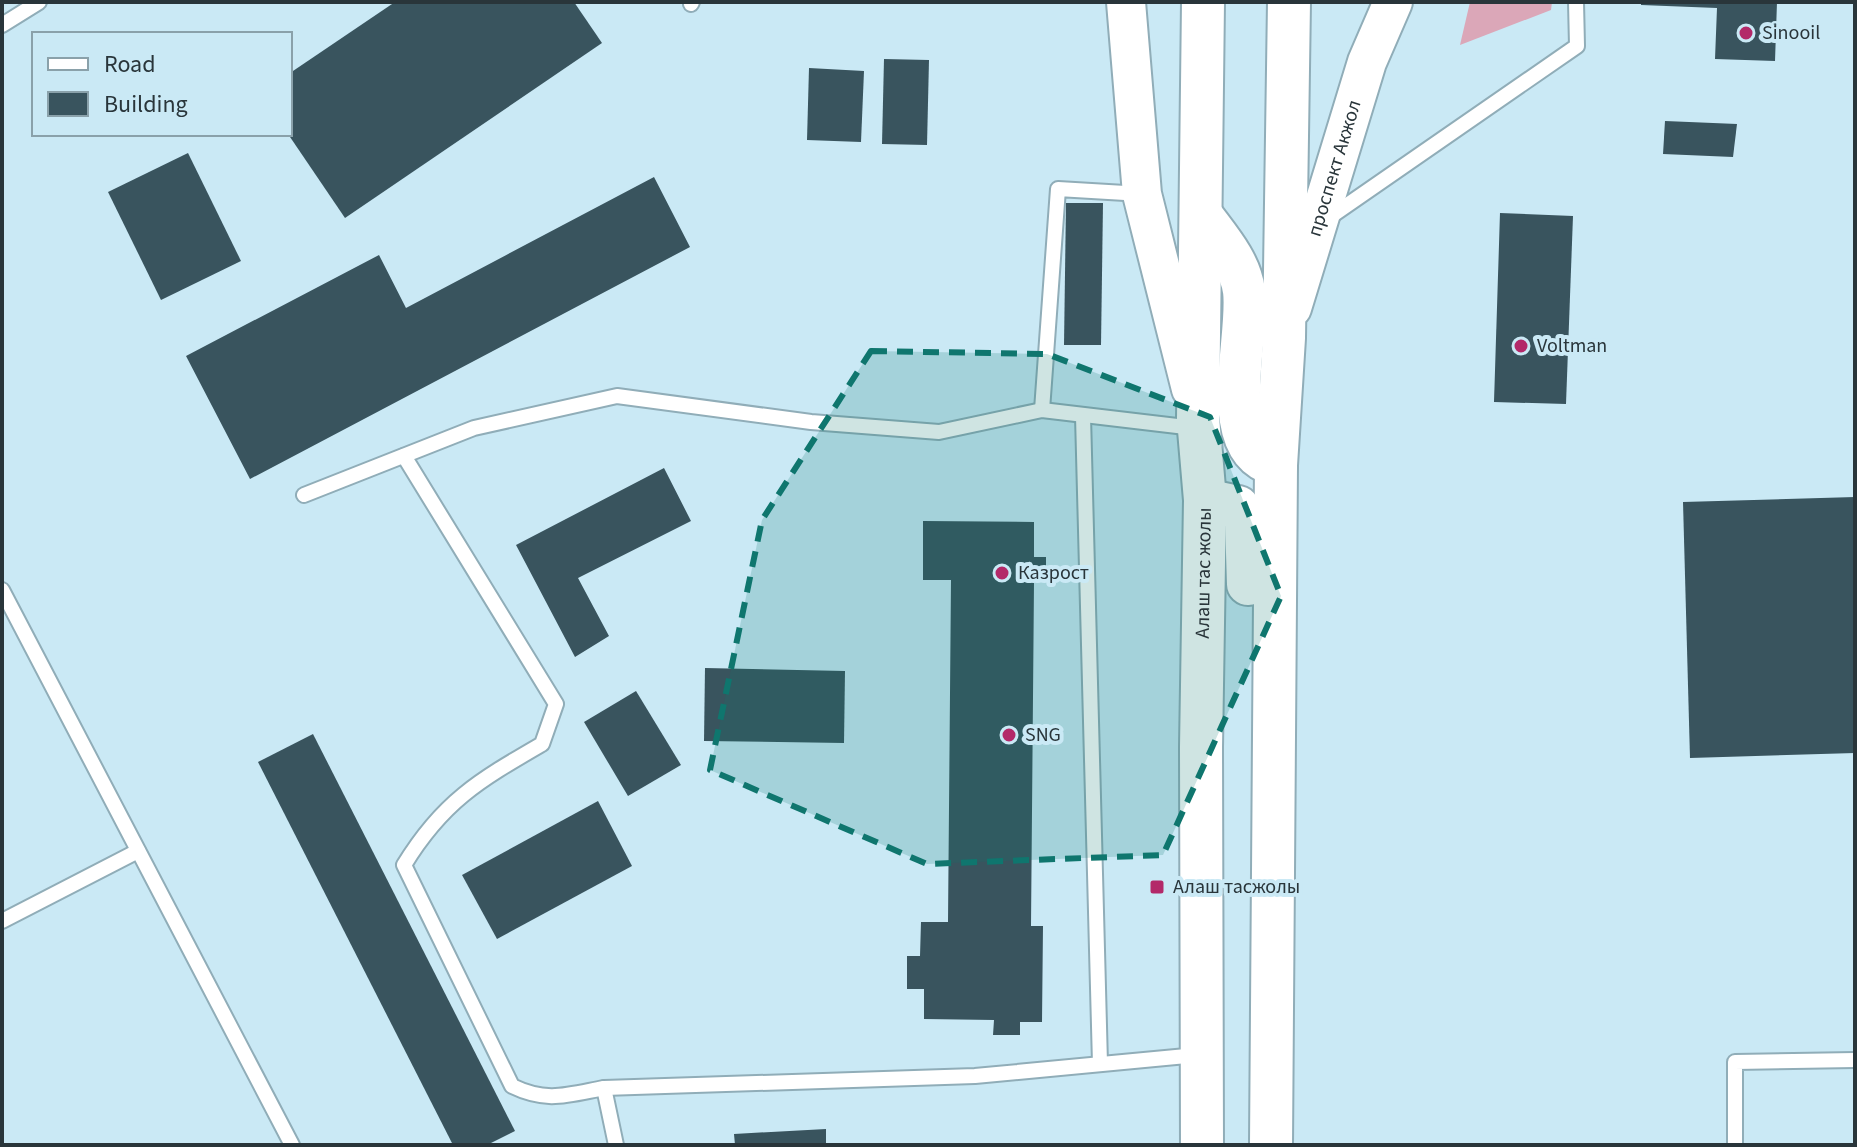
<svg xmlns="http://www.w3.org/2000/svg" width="1857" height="1147" font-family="'Source Sans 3',sans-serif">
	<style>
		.green { fill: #dba7b8 }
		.building { fill: #39545e }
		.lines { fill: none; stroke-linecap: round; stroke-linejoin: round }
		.service-casing { stroke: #90adb8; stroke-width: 18 }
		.secondary-casing { stroke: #90adb8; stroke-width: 42 }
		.primary-casing { stroke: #90adb8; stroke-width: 46 }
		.service { stroke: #fff; stroke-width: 14 }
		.secondary { stroke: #fff; stroke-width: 38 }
		.primary { stroke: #fff; stroke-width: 42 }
		.marked { fill: #0f766e; fill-opacity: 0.2; stroke: #0f766e; stroke-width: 6; stroke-dasharray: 16 10; stroke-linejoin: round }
		.poi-dot { fill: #b32969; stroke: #cae9f5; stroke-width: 3 }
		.labels { text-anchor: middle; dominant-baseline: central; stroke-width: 8; stroke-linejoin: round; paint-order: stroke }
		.poi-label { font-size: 20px; fill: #29353a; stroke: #cae9f5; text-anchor: start }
		.street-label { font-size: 20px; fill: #29353a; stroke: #cae9f5 }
	</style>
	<rect width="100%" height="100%" fill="#cae9f5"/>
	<polygon class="green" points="1470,2 1552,2 1551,10 1460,45"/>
	<g class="building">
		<polygon points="395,2 574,2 602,43 345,218 288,134 290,73"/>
		<polygon points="1641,2 1777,2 1775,61 1715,59 1717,8 1641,5"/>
		<polygon points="884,59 929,60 927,145 882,144"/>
		<polygon points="809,68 864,71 861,142 807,140"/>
		<polygon points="1665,121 1737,124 1733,157 1663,154"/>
		<polygon points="188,153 241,261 161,300 108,192"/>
		<polygon points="654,177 690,247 250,479 186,356 379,255 406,308"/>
		<polygon points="1066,203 1103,203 1101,345 1064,345"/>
		<polygon points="1500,213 1573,216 1566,404 1494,402"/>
		<polygon points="664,468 691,521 578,578 609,636 575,657 516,545"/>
		<polygon points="1855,497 1855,753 1690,758 1683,502"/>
		<polygon points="923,521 1034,522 1034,557 1046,557 1046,582 1034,582 1031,926 1043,926 1042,1022 1020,1022 1020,1035 993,1035 994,1020 924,1019 924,989 907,989 907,956 920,956 921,922 948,922 951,580 923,580"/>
		<polygon points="705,668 845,671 844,743 704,741"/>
		<polygon points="636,691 681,765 628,796 584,722"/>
		<polygon points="313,734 515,1131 487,1145 453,1145 258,762"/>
		<polygon points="598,801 632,866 497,939 462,875"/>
		<polygon points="826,1129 826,1145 735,1145 734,1134"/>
	</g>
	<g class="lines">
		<g class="service-casing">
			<g id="service">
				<polyline points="691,4 692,2"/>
				<polyline points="2,25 39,2"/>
				<polyline points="1327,219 1577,46 1576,2"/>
				<polyline points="1042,410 1058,189 1142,194"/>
				<polyline points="1083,416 1100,1064"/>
				<path d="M 404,456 L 556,704 L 542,744 C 480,780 443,801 404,865 L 512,1086 C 547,1103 567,1095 604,1088 L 975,1076 L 1197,1055"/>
				<polyline points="304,495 474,428 617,396 811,422 939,432 1042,410 1194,428"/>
				<polyline points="2,590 292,1145"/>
				<polyline points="2,921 138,851"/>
				<polyline points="604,1088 616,1145"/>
				<polyline points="1735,1145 1735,1062 1855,1060"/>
			</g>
		</g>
		<g class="secondary-casing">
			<g id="secondary">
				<polyline points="1126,2 1142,194 1191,389"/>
				<path id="s1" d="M 1292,308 L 1367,62 L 1393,2"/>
			</g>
		</g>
		<g class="primary-casing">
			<g id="primary">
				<path d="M 1202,216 C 1218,238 1240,262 1244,291 C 1250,338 1214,449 1276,465"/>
				<polyline points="1205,500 1238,507 1246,520 1248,584"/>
				<path id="s2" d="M 1202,1145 L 1201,747 L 1205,500 L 1198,418 L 1203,2"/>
				<polyline points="1271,1145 1276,465 1284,338 1289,2"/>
			</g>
		</g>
		<use href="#service" class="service"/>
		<use href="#secondary" class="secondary"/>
		<use href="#primary" class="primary"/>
	</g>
	<path class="marked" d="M 871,351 L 1047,354 L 1210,417 L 1281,596 L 1163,855 L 927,864 L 710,770 L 762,520 Z"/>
	<g class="poi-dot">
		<circle cx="1746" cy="33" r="8"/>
		<circle cx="1521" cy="346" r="8"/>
		<circle cx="1002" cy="573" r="8"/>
		<circle cx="1009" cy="735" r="8"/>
		<rect x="1149" y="879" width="16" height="16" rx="4"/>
	</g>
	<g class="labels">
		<g class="poi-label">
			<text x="1762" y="33">Sinooil</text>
			<text x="1537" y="346">Voltman</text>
			<text x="1018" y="573">Казрост</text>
			<text x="1025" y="735">SNG</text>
			<text x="1173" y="887">Алаш тасжолы</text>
		</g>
		<g class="street-label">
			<text stroke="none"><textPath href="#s1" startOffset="146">проспект Акжол</textPath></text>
			<text stroke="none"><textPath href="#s2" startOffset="572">Алаш тас жолы</textPath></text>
		</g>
	</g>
	<rect width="1857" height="1147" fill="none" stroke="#29353a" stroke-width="8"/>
	<rect x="32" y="32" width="260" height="104" fill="#cae9f5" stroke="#8aa1aa" stroke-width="2"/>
	<rect x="48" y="58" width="40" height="12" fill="#ffffff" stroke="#8aa1aa" stroke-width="2"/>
	<text x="104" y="72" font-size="24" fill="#29353a">Road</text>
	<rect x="48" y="92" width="40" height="24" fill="#39545e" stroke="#8aa1aa" stroke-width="2"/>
	<text x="104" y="112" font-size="24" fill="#29353a">Building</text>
</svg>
